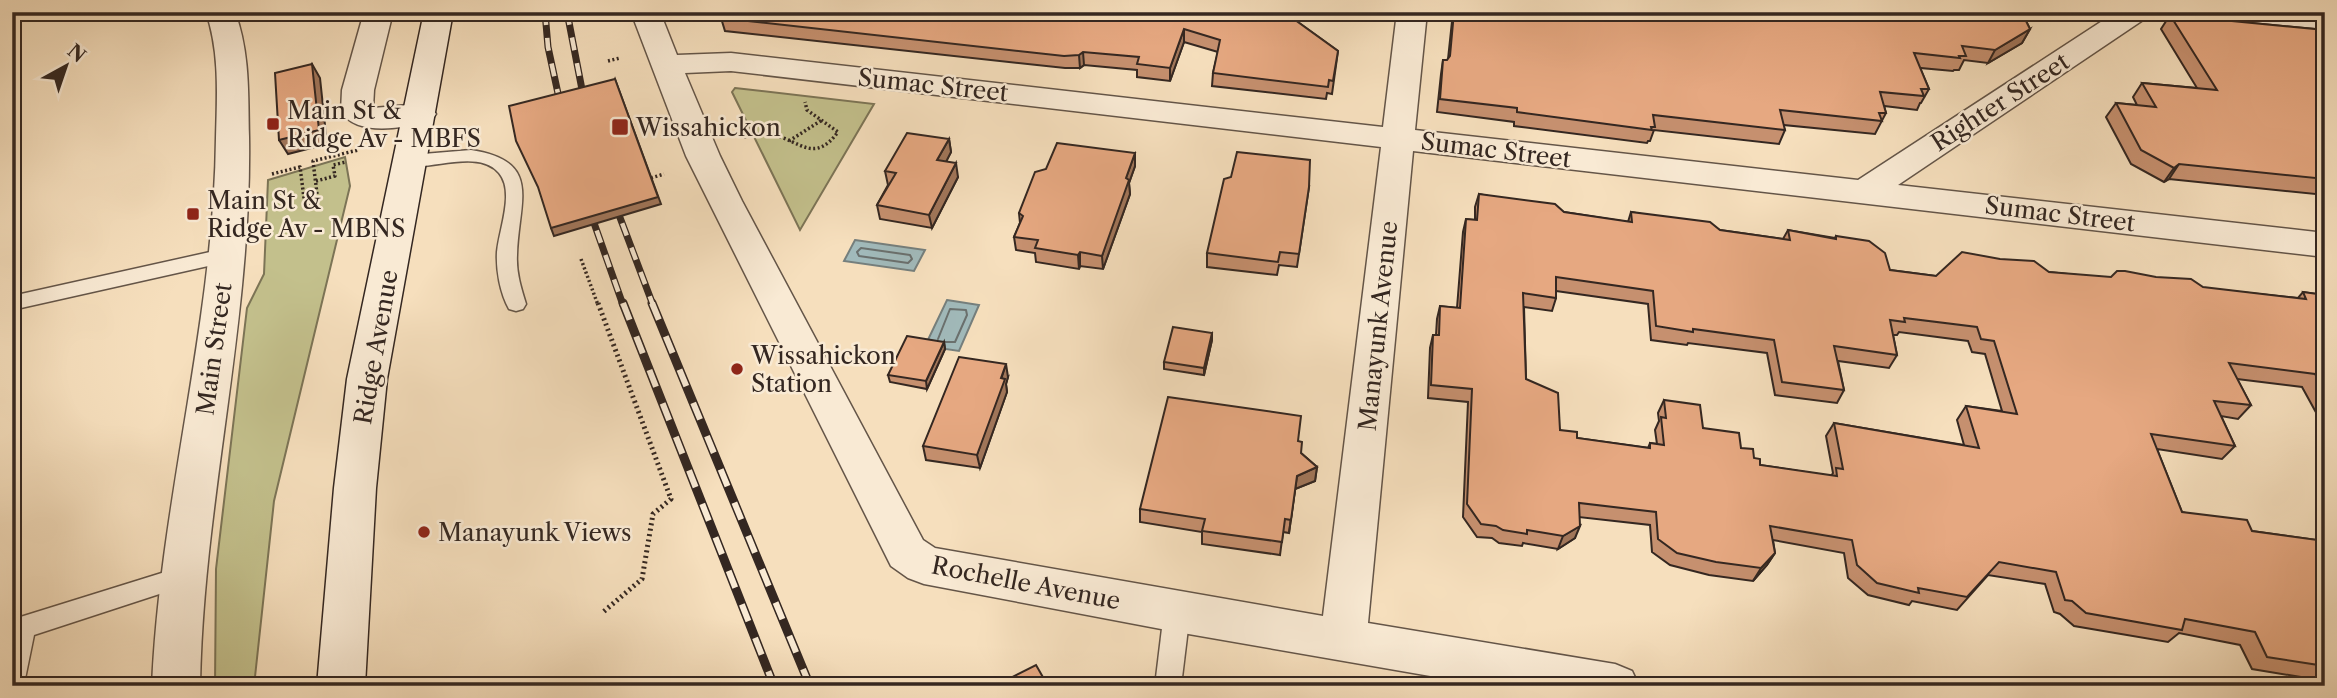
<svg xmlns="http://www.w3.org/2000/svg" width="2337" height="698" font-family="'Libre Caslon Text',serif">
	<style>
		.green { fill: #c3c08c; stroke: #7c7456; stroke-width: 2 }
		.water { fill: #a1babb; stroke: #757f7d; stroke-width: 2 }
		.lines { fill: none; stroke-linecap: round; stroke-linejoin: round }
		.shore { stroke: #6a706e; stroke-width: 2 }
		.service-casing { stroke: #645548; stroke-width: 3 }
		.minor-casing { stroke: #645548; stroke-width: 3 }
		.tertiary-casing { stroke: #645548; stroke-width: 3 }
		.secondary-casing { stroke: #342721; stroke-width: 3 }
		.path-far1 { stroke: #342721; stroke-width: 3.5; stroke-dasharray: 2 2.5; stroke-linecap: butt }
		.path { stroke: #342721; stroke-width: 5; stroke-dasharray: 2 3.5; stroke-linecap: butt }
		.service { fill: #f9ead4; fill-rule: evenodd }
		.minor { fill: #f9ead4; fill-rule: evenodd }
		.tertiary { fill: #f9ead4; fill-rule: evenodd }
		.secondary { fill: #f9ead4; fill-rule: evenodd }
		.rail-far1-casing { stroke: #342721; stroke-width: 7 }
		.rail-casing { stroke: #342721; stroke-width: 9 }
		.rail-far1 { stroke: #f9ead4; stroke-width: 4.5; stroke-dasharray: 13; stroke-linecap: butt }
		.rail { stroke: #f9ead4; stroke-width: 6; stroke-dasharray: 18; stroke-linecap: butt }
		.wall { fill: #c6906f; stroke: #342721; stroke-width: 2; fill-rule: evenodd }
		.shaded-wall { fill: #a1765a; stroke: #342721; stroke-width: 2 }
		.building { fill: #e6a881; stroke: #342721; stroke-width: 2; fill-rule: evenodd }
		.poi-dot { fill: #8f2418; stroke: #f9ead4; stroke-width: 2.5 }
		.labels { text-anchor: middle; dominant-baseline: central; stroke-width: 5; stroke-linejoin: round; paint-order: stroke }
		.street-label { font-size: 24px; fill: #342721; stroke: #f9ead4 }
		.poi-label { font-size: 24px; fill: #342721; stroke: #f9ead4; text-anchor: start }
	</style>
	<rect width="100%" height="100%" fill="#f6dfbd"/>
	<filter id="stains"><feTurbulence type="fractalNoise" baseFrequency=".00286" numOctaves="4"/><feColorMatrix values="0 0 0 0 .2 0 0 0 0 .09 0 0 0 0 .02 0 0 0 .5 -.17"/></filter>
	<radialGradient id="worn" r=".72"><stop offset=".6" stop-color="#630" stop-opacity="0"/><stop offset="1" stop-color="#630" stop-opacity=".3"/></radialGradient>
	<g class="green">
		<polygon points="735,88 874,104 800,230 732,92"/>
		<polygon points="345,157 350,186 274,501 254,686 215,686 216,569 247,308 264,274 268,180"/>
	</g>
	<g class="water">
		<polygon points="855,240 925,250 914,271 844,261"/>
		<polygon points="947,300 979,305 959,351 925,346"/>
	</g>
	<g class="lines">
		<g class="shore">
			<polygon points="861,248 910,255 912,259 908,263 859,256 857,252"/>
			<polyline points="938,339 950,309 966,310 967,315 955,342 945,342"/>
		</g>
		<g class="service-casing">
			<g id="service">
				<path d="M 471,150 C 544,161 518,202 517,255 C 516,272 521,288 526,304 L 523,309 L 516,311 L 509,309 C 500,293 496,270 497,252 C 499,229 515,192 499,173 C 476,145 415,178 402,161 L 411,155 Z"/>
				<polygon points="228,248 235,250 238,255 235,260 12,310 12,296"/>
				<polygon points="181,567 190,570 193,577 190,584 34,635 25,679 22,686 12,686 14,619"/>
				<polygon points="1177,601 1186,604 1190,612 1181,686 1155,686 1164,612 1168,604"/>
			</g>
		</g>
		<g class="minor-casing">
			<g id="minor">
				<path d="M 364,12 L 393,12 L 374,90 L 373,108 L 420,104 L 431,107 L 436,114 L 431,121 C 406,127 359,138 341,112 L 342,90 Z"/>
				<path d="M 631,12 L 660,12 L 677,55 L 731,53 L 1383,127 L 1397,12 L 1427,12 L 1415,130 L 1858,180 L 2116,12 L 2150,12 L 2146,18 L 1898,185 L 2325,233 L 2325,257 L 1413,151 L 1368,623 L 1615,664 L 1632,671 L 1639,686 L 1488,686 L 1177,632 L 924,584 L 908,578 L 891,566 L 686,156 ZM 731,71 L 1381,147 L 1323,616 L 935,548 L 923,540 L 742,201 L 720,156 L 685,73 Z"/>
				<polygon points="2176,12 2284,12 2325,16 2325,34 2190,21 2180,18"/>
			</g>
		</g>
		<g class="tertiary-casing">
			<path id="tertiary" d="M 206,12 L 235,12 C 250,53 248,94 249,137 C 252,322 203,502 200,686 L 152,686 C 160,501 214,323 216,138 C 217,95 220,53 206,12 Z"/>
		</g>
		<g class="secondary-casing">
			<polygon id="secondary" points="424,12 453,12 387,379 376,488 365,686 317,686 334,488 347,379"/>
		</g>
		<g class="path-far1">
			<polyline points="608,61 620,58"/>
			<path d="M 744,137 C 753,135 763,132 773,135 C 801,141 814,164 838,132 L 807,110 L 805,102"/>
			<polyline points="789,141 822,120"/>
			<polyline points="272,174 300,167 305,206 318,202 313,161 358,150"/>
			<polyline points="651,178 664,174"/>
			<polyline points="316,181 335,176 333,165 346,162"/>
			<polyline points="581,259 598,305"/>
		</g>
		<polyline class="path" points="598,303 671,499 653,514 642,579 602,613"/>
		<use href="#service" class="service"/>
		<use href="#minor" class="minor"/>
		<use href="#tertiary" class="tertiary"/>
		<use href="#secondary" class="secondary"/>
		<g class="rail-far1-casing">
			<g id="rail-far1">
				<polyline points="545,12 548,47 562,112"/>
				<polyline points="567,12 585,105"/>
				<polyline points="613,199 653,305"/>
				<polyline points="588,206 623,305"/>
			</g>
		</g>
		<g class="rail-casing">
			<g id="rail">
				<polyline points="623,303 774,686"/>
				<polyline points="652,303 810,686"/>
			</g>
		</g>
		<use href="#rail-far1" class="rail-far1"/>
		<use href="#rail" class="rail"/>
	</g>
	<g class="wall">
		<polygon points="1284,12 1338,51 1332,94 1327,93 1326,99 1212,86 1213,73 1218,52 1184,42 1170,81 1137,77 1137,70 1084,65 1080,68 1065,68 725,31 721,18"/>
		<polygon points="1319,12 1377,12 1377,18"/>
		<polygon points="1453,12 2026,12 2028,16 2026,21 2030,29 2022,43 1988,63 1964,60 1959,70 1954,70 1953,71 1920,68 1929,89 1921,103 1920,103 1917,110 1884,106 1886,113 1875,134 1783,125 1785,130 1779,144 1654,130 1650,141 1648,141 1647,143 1514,126 1514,122 1437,112 1441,74 1443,60 1447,60 1448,59"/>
		<polygon points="2170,15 2325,30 2325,195 2169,179 2164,182 2131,164 2106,117 2116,103 2137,105 2133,97 2142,83 2197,88 2161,29"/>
		<polygon points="949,139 951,152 946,161 958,177 932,228 880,219 877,205 888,185 885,171"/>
		<polygon points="1135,153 1135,166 1129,183 1130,194 1103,269 1080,266 1079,269 1036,262 1035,253 1016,250 1014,237 1020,223 1019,213"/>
		<polygon points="1309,187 1297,267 1279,265 1277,275 1207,267 1207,253"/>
		<path d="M 1479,194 L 1564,212 L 1628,222 L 1631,212 L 1720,230 L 1783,239 L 1788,230 L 1835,238 L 1836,236 L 1890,270 L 1936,276 L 2049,272 L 2298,298 L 2303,292 L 2325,295 L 2325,427 L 2324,427 L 2302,387 L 2237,379 L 2251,405 L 2238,419 L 2221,416 L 2235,446 L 2222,459 L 2157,449 L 2182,512 L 2252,531 L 2325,541 L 2325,681 L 2252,669 L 2240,645 L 2179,633 L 2168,642 L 2074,626 L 2060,614 L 2054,612 L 2045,584 L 1988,575 L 1957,610 L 1912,601 L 1909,605 L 1868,595 L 1848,578 L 1844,553 L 1773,540 L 1775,553 L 1767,565 L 1753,581 L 1709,575 L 1670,565 L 1652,552 L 1650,525 L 1579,517 L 1575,538 L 1558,549 L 1523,543 L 1522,546 L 1499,543 L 1492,538 L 1477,537 L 1463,517 L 1468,402 L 1428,398 L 1430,348 L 1433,335 L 1436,335 L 1437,319 L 1440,306 L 1457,308 L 1463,232 L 1466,219 L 1475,220 L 1475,207 ZM 1556,291 L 1648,304 L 1651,340 L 1687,345 L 1688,343 L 1767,353 L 1775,395 L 1837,403 L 1844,390 L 1838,361 L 1889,368 L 1897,355 L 1893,335 L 1897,335 L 1899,332 L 1968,341 L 1972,352 L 1985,354 L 2002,411 L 1966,406 L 1957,420 L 1964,445 L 1834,423 L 1826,436 L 1833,473 L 1831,476 L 1760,465 L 1754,458 L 1741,448 L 1703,428 L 1664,400 L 1658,413 L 1659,421 L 1655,430 L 1657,444 L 1650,443 L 1648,448 L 1577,438 L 1560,430 L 1526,379 L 1524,307 L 1552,311 L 1556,298 Z"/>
		<polygon points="1212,333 1212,340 1204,375 1164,369 1164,362"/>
		<polygon points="944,342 945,349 927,389 890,382 888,375"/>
		<polygon points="1008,377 1006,384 1007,392 980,468 926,460 923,446"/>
		<polygon points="1298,441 1301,453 1317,467 1315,481 1295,489 1289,533 1283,532 1280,555 1202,544 1202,532 1140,522 1140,509"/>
	</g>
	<g class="shaded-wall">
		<polygon points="1184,29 1184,42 1170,81 1170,68"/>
		<polygon points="2030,29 2022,43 1988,63 1995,50"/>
		<polygon points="1083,52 1084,65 1080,68 1079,55"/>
		<polygon points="312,64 320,78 327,144 288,154 279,140"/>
		<polygon points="615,79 661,204 554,236 551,228"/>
		<polygon points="949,139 951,152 940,174 937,160"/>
		<polygon points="1135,153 1135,166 1129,183 1130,194 1103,269 1102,256 1126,178"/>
		<polygon points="956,163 958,177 932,228 929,215"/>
		<polygon points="2179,164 2169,179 2164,182 2174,168"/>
		<polygon points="1080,252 1080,266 1079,269 1078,255"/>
		<polygon points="1212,333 1212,340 1204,375 1204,368"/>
		<polygon points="944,342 945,349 927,389 926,381"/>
		<polygon points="1006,364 1008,377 1006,384 1007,392 980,468 977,455"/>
		<polygon points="1317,467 1315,481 1295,489 1289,533 1297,476"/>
		<polygon points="1580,526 1575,538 1558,549 1563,536"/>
		<polygon points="1775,553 1767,565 1753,581 1761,568"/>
	</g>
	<g class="building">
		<polygon points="725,12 1284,12 1338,51 1333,81 1329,80 1328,87 1213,73 1220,40 1184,29 1170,68 1137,64 1139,57 1083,52 1079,55 1064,56 721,18 721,13"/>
		<polygon points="1454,12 2026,12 2028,16 2023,15 2030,29 1995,50 1962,46 1966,56 1959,56 1960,58 1914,53 1929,89 1921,89 1924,96 1880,92 1886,113 1879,113 1882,121 1780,110 1785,130 1653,115 1655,127 1651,127 1652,130 1517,112 1517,108 1440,99 1443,60 1447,60 1450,56"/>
		<polygon points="2170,15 2325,30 2325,179 2179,164 2174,168 2141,150 2116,103 2156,107 2142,83 2217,90"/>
		<polygon points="312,64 319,130 279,140 275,73"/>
		<polygon points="615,79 658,197 551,228 538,187 516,141 509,106"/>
		<polygon points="907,133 949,139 937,160 956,163 929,215 877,205 896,173 885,171"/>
		<polygon points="1057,143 1135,153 1126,178 1129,180 1102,256 1080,252 1078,255 1035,248 1038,240 1014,237 1023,216 1019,213 1035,172 1046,169"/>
		<polygon points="1237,152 1310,160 1309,187 1299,254 1280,252 1278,262 1207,253 1224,179 1231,177"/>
		<path d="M 1479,194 L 1555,204 L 1564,212 L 1632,222 L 1631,212 L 1710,222 L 1720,230 L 1790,240 L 1788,230 L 1836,239 L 1836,236 L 1869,241 L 1885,253 L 1890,270 L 1936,276 L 1962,252 L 2000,259 L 2034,261 L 2049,272 L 2111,277 L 2117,271 L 2125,271 L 2156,277 L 2191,279 L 2203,287 L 2306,299 L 2303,292 L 2325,295 L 2325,391 L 2315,374 L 2229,363 L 2251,405 L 2214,401 L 2235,446 L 2151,434 L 2182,512 L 2247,520 L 2252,531 L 2325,541 L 2325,666 L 2267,657 L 2255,632 L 2185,619 L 2182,630 L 2086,613 L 2072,601 L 2065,600 L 2056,572 L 1999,562 L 1967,597 L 1918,588 L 1919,593 L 1877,583 L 1857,565 L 1852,540 L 1770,526 L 1775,553 L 1761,568 L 1716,562 L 1677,553 L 1658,539 L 1656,512 L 1579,503 L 1580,526 L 1563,536 L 1527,530 L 1527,534 L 1503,530 L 1496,526 L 1481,524 L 1467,504 L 1472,389 L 1431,385 L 1433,335 L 1439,335 L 1440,306 L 1460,308 L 1466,219 L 1477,220 ZM 1556,277 L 1653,291 L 1656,326 L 1693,332 L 1693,329 L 1774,340 L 1782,382 L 1844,390 L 1834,346 L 1897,355 L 1890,320 L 1905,322 L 1904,318 L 1977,327 L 1981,339 L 1994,341 L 2017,414 L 1966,406 L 1979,448 L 1834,423 L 1843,469 L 1836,468 L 1837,476 L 1760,465 L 1760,459 L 1754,458 L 1753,449 L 1741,448 L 1739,433 L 1703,428 L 1700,405 L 1664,400 L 1666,418 L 1661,417 L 1664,445 L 1650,443 L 1650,448 L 1577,438 L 1577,432 L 1560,430 L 1558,393 L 1526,379 L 1523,293 L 1556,298 Z"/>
		<polygon points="1173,327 1212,333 1204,368 1164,362"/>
		<polygon points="907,336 944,342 926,381 888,375"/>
		<polygon points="959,357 1006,364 1001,378 1005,379 977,455 923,446"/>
		<polygon points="1168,397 1301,416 1298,441 1302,442 1301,453 1317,467 1297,476 1291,520 1285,519 1282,542 1202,531 1205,519 1140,509"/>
		<polygon points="1036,665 1048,686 995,686"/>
	</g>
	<g class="poi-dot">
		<rect x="266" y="117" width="14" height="14" rx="3.5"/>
		<rect x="611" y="118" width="18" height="18" rx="3.5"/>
		<rect x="186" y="207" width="14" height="14" rx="3.5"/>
		<circle cx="737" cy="369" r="7"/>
		<circle cx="424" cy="532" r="7"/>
	</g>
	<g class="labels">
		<g class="street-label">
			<text transform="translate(933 85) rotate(6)">Sumac Street</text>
			<text transform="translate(2000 102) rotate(-33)">Righter Street</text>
			<text transform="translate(1496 150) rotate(7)">Sumac Street</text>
			<text transform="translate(2060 214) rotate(7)">Sumac Street</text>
			<text transform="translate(1378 326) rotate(-84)">Manayunk Avenue</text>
			<text transform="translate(376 347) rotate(-80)">Ridge Avenue</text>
			<text transform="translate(214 349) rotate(-82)">Main Street</text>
			<text transform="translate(1026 583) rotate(11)">Rochelle Avenue</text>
		</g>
		<g class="poi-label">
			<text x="287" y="110">Main St &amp;<tspan x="287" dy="28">Ridge Av - MBFS</tspan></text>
			<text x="636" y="127">Wissahickon</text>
			<text x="207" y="200">Main St &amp;<tspan x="207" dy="28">Ridge Av - MBNS</tspan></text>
			<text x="751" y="355">Wissahickon<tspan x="751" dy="28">Station</tspan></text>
			<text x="438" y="532">Manayunk Views</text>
		</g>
	</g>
	<rect width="2337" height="698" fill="none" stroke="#f6dfbd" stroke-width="42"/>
	<rect x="14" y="14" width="2309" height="670" fill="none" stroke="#342721" stroke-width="3.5"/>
	<rect x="21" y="21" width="2295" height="656" fill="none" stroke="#342721" stroke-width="2"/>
	<g transform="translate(66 66) rotate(40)" stroke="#f9ead4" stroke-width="5" paint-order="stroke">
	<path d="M0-5L12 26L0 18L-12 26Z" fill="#342721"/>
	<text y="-10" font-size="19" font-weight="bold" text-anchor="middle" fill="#342721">N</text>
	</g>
	<rect width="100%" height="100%" filter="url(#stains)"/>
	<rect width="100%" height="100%" fill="url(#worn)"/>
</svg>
